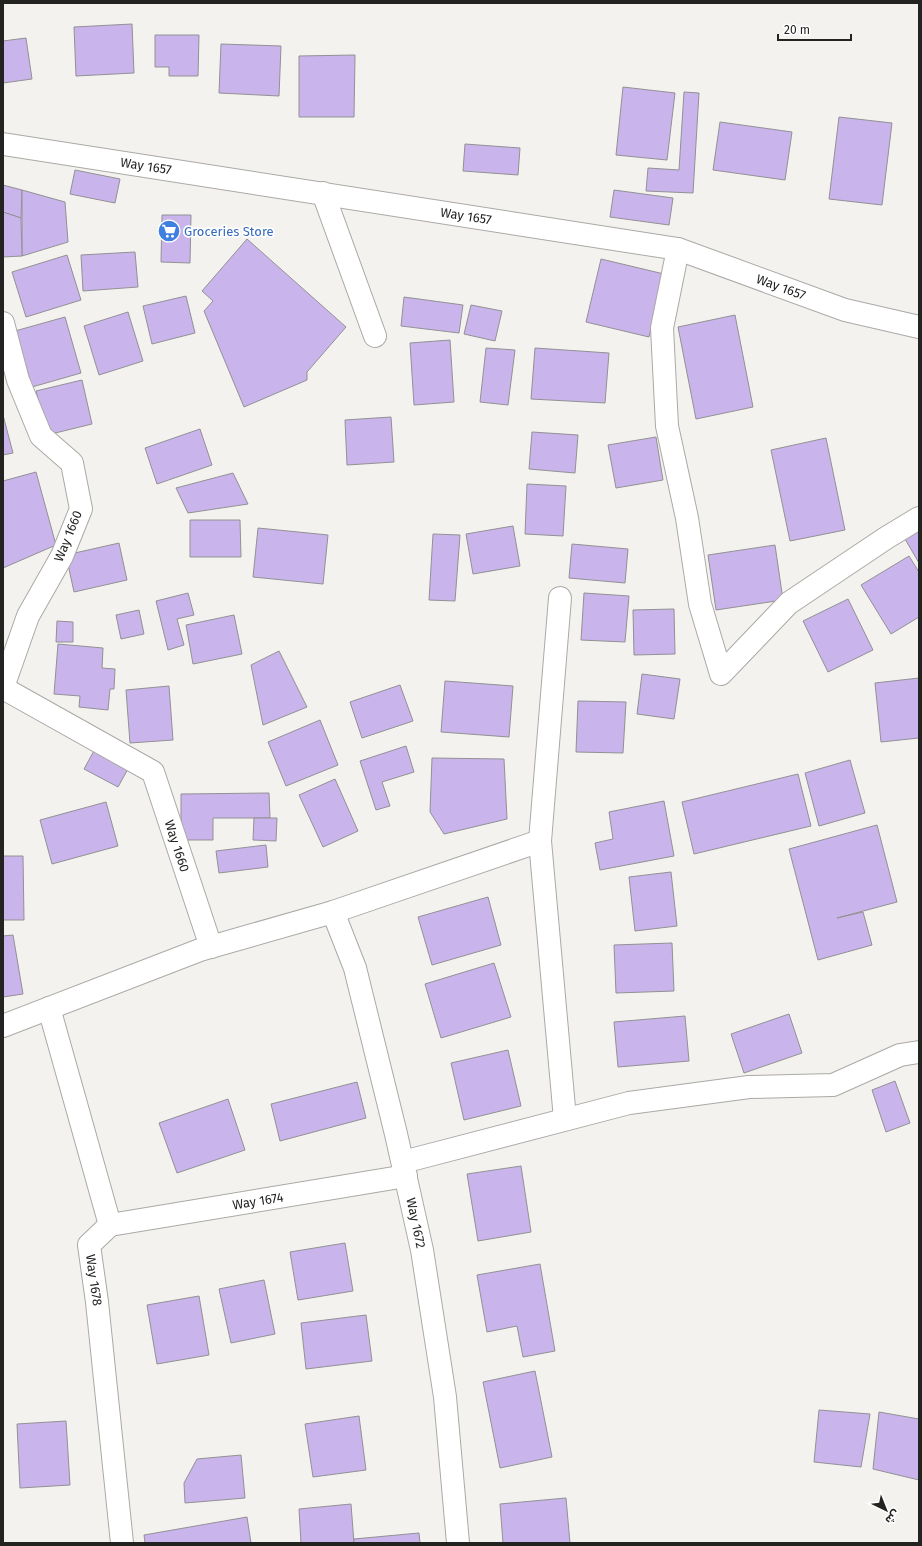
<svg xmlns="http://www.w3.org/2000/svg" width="922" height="1546" font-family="'Fira Sans','Noto Sans Arabic',sans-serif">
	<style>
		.building { fill: #c9b4eb; stroke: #929194 }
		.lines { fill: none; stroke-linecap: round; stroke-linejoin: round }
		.minor-casing { stroke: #aba9a6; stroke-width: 24 }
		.tertiary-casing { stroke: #aba9a6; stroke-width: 24 }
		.minor { stroke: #fff; stroke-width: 22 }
		.tertiary { stroke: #fff; stroke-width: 22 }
		.labels { text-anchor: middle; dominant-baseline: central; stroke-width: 3.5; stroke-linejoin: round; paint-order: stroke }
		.street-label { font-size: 13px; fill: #232322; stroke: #fff }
		.shop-label { font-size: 13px; fill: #366cbe; stroke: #fff; text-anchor: start }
	</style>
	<rect width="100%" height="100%" fill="#f3f2ef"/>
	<g class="building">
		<polygon points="132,24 134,73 76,76 74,27"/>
		<polygon points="155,35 199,35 198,76 169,76 169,67 155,67"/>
		<polygon points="26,38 32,79 3,83 3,41"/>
		<polygon points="221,44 281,46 279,96 219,93"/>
		<polygon points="355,55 354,117 299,117 299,56"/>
		<polygon points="623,87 675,93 667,160 616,155"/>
		<polygon points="684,92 699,93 693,193 646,191 648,168 679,170"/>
		<polygon points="839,117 892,123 882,205 829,199"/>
		<polygon points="720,122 792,132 785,180 713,170"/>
		<polygon points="465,144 520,148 518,175 463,171"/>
		<polygon points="75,170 120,179 115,203 70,194"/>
		<polygon points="3,185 22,190 21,218 3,212"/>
		<polygon points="22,190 65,202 68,242 22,256"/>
		<polygon points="614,190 673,198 669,225 610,217"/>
		<polygon points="3,212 21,218 22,256 3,257"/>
		<polygon points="162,215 191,215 190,263 161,262"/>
		<polygon points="247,239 346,327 307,372 307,380 244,407 204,311 213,301 202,291"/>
		<polygon points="135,252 138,287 83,291 81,255"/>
		<polygon points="67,255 81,300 26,317 12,272"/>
		<polygon points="601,259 664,274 649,337 586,322"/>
		<polygon points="186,296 195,333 152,344 143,306"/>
		<polygon points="404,297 463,305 459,333 401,326"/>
		<polygon points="471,305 502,311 495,341 464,334"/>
		<polygon points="128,312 143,361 99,375 84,326"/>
		<polygon points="735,315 753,407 696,419 678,327"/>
		<polygon points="65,317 81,373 32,387 15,331"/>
		<polygon points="450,340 454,402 414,405 410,343"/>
		<polygon points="486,348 515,350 508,405 480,402"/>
		<polygon points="535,348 609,353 605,403 531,399"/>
		<polygon points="82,380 92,424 47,435 36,391"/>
		<polygon points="3,415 13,453 3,455"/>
		<polygon points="391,417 394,462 347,465 345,420"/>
		<polygon points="200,429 212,465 157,484 145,448"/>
		<polygon points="532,432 578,435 575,473 529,469"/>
		<polygon points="656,437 663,480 616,488 608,445"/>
		<polygon points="826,438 845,530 790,541 771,450"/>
		<polygon points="36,472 56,545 3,568 3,481"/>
		<polygon points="233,473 248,504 188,513 176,488"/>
		<polygon points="527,484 566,486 563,536 525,534"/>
		<polygon points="190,520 240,520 241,557 190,557"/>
		<polygon points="513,526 520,566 473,574 466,534"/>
		<polygon points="258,528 328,535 323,584 253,577"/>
		<polygon points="919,531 919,563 905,539"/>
		<polygon points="433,534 460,535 455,601 429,600"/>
		<polygon points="119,543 127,580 74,592 66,555"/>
		<polygon points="572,544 628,549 625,583 569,578"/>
		<polygon points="775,545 783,600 716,610 708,555"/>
		<polygon points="909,556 919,572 919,617 891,634 861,585"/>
		<polygon points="188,593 194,615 177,619 184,645 168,650 156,601"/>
		<polygon points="584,593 629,596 625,642 581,640"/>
		<polygon points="848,599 873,650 828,672 803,621"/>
		<polygon points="674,609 675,654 634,655 633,610"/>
		<polygon points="139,610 144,634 121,639 116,615"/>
		<polygon points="234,615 242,654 193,664 186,625"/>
		<polygon points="57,621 73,622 73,642 56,642"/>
		<polygon points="58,644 103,648 102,668 115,669 114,689 110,689 108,710 79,707 80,696 54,694"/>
		<polygon points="279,651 307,707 263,725 251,665"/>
		<polygon points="642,674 680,679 674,719 637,714"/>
		<polygon points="919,678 919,738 881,742 875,683"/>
		<polygon points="445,681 513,686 509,737 441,732"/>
		<polygon points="400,685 413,721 362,738 350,702"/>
		<polygon points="169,686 173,740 130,743 126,690"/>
		<polygon points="578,701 626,702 623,753 576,752"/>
		<polygon points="320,720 338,765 286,786 268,742"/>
		<polygon points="406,746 414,772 382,782 390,806 376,810 360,761"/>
		<polygon points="95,749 129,767 118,787 84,769"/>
		<polygon points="432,758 504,759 507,819 444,834 430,812"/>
		<polygon points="850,760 865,813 819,826 805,773"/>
		<polygon points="798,774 811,826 694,854 682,802"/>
		<polygon points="335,779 358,831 323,847 299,795"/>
		<polygon points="269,793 270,818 213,818 213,840 181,840 181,794"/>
		<polygon points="664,801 674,856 600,870 595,843 613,839 609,812"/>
		<polygon points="106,802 118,846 52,864 40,820"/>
		<polygon points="254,818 277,818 276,841 253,840"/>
		<polygon points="877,825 897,902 837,918 863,912 872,945 818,960 789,849"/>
		<polygon points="266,845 268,867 219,873 216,851"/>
		<polygon points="3,856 23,856 24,920 3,920"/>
		<polygon points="671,872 677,926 635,931 629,877"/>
		<polygon points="488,897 501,945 432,965 418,917"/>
		<polygon points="13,935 23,994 3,997 3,936"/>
		<polygon points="672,943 674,991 616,993 614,945"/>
		<polygon points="494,963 511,1017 441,1038 425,984"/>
		<polygon points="789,1014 802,1053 744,1073 731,1034"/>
		<polygon points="685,1016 689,1061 618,1067 614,1022"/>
		<polygon points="508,1050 521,1106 464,1120 451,1063"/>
		<polygon points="895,1081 910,1123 886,1132 872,1090"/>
		<polygon points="357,1082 366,1118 280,1141 271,1104"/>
		<polygon points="228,1099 245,1150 177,1173 159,1123"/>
		<polygon points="521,1166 531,1232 478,1241 467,1174"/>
		<polygon points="345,1243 353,1291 298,1300 290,1252"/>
		<polygon points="540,1264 555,1351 523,1357 517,1326 487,1332 477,1275"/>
		<polygon points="264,1280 275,1334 231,1343 219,1289"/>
		<polygon points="199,1296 209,1355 157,1364 147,1305"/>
		<polygon points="366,1315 372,1361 306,1369 301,1323"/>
		<polygon points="535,1371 552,1457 500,1468 483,1382"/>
		<polygon points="819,1410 870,1414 861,1467 814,1462"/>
		<polygon points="879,1412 919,1419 919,1480 873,1469"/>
		<polygon points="359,1416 366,1470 313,1477 305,1424"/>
		<polygon points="66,1421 70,1485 20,1488 17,1424"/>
		<polygon points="241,1455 245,1498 185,1503 184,1483 197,1459"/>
		<polygon points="566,1498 570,1543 503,1543 500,1504"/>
		<polygon points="351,1504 354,1543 301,1543 299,1509"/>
		<polygon points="247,1517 251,1543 145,1543 144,1535"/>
		<polygon points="419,1533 420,1543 354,1543 354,1539"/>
	</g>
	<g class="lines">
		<g class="minor-casing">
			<g id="minor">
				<polyline points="323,193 375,336"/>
				<polyline points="678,249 662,328 667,426 687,518 700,604 721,674 789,603 886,538 919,518"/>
				<polyline points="3,323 18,380 41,436 72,463 81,509 62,556 28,616 3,687"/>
				<polyline points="560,598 540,841 565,1119"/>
				<polyline points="3,688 153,772 211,947"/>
				<polyline points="333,912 355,968 396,1134 422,1250 445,1397 458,1543"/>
				<polyline points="49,1008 110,1225 89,1245 97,1302 122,1543"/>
				<polyline points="3,1026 200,950 333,912 540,841"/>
				<polyline points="403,1162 629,1103 749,1087 833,1085 900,1055 919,1052"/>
				<polyline points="110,1225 406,1176"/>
			</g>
		</g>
		<g class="tertiary-casing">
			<polyline id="tertiary" points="3,144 678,249 845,310 919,327"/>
		</g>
		<use href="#minor" class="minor"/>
		<use href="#tertiary" class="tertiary"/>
	</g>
	<defs>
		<g id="supermarket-disc" transform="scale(1.15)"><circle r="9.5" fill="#3f7fe0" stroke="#fff"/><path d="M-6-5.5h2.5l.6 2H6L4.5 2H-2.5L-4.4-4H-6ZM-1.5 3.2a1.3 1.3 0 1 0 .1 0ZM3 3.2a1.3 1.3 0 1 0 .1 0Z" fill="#fff"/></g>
	</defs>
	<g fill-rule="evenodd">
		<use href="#supermarket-disc" x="169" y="231"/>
	</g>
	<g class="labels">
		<g class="street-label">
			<text transform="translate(146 166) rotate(9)">Way 1657</text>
			<text transform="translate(466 216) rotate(9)">Way 1657</text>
			<text transform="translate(781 287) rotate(20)">Way 1657</text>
			<text transform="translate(68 536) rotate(-68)">Way 1660</text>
			<text transform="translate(177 846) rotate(72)">Way 1660</text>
			<text transform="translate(258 1201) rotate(-9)">Way 1674</text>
			<text transform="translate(416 1223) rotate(78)">Way 1672</text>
			<text transform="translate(94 1280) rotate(82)">Way 1678</text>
		</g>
		<g class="shop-label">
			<text x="184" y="231">Groceries Store</text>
		</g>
	</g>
	<rect width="922" height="1546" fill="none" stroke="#232322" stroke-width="8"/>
	<g transform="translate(886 1510) rotate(137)" stroke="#ffffff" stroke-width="3" paint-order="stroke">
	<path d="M0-3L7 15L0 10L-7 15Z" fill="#232322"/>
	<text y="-6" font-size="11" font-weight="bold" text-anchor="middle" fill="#232322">ش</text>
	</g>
	<path d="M778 34v6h73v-6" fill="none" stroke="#232322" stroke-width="2"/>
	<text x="784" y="34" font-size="12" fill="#232322" stroke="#ffffff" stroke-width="3" paint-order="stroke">20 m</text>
</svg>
